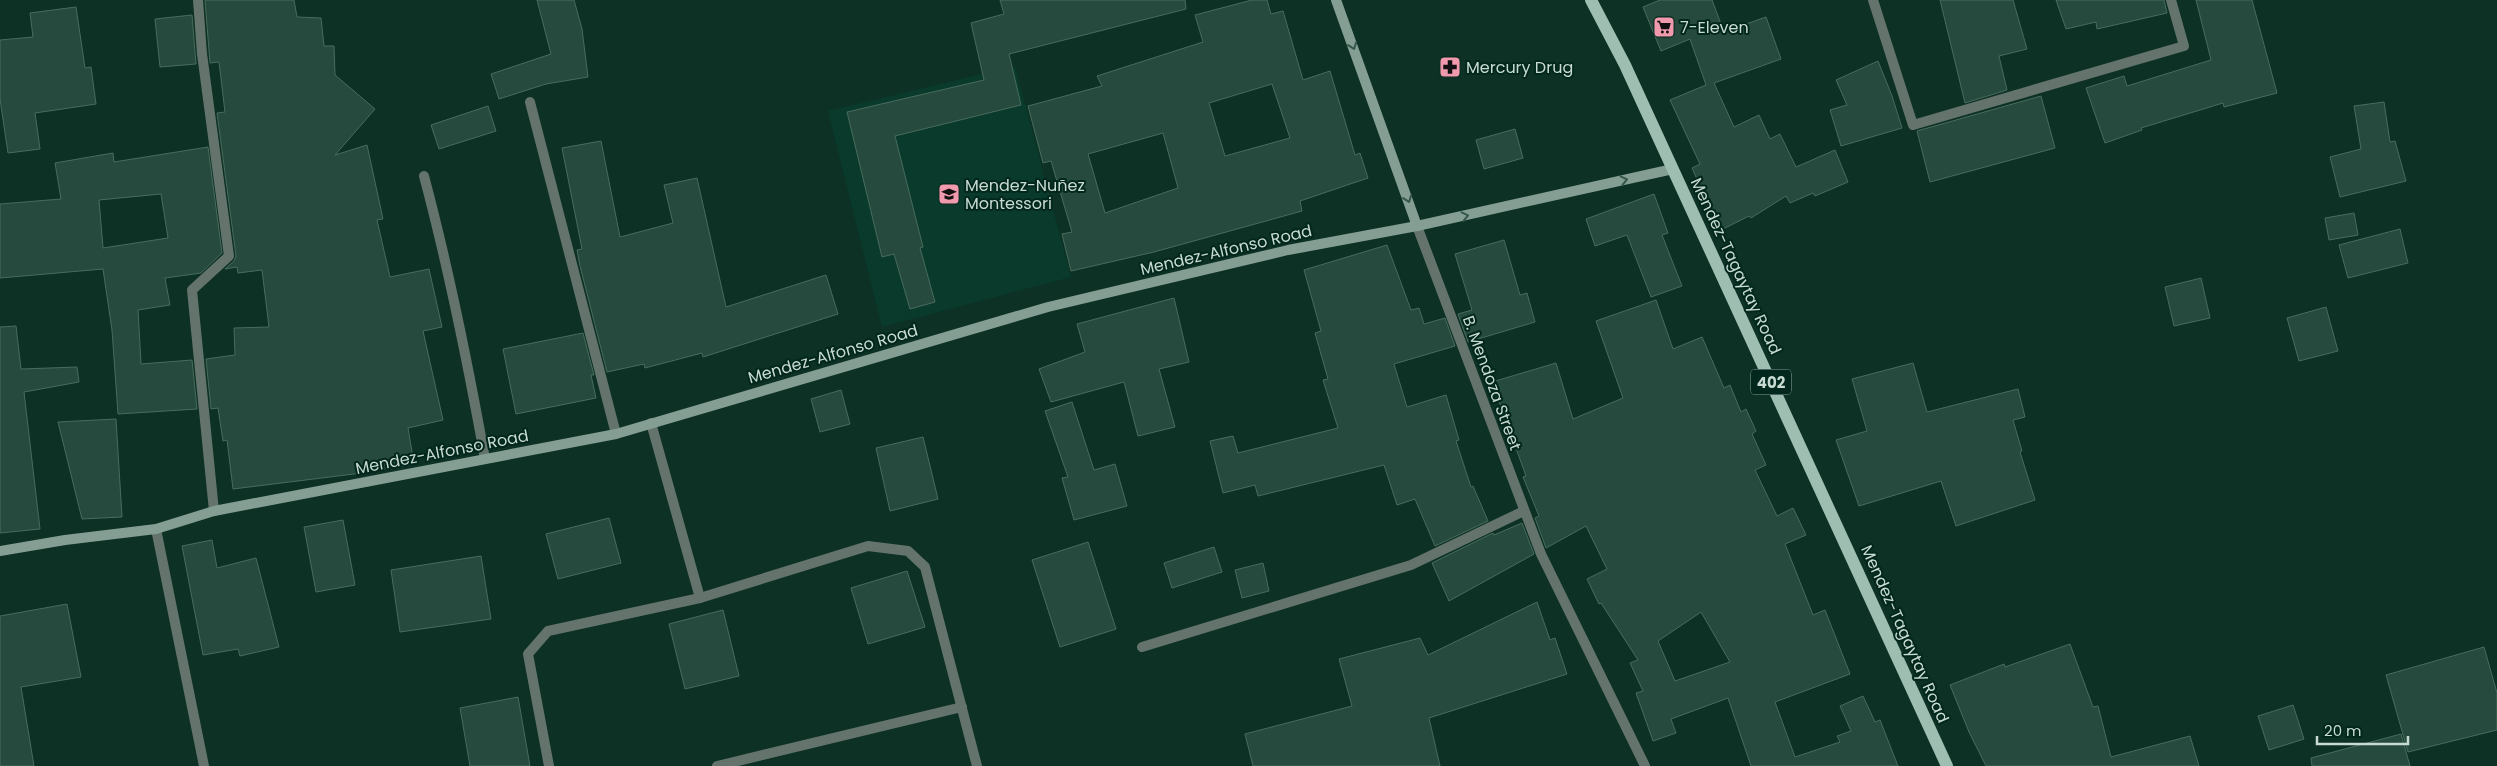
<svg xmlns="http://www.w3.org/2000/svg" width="2497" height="766" font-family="Poppins,sans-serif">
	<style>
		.built { fill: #093a2b }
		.building { fill: #264a3d; stroke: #486c5e; fill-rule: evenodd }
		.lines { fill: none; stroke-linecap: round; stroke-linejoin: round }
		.service { stroke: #64746d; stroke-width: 10 }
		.minor { stroke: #64746d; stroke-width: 10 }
		.tertiary { stroke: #64746d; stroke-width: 10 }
		.secondary { stroke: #849e93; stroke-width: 10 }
		.primary { stroke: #9dbeb0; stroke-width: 12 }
		.oneway { stroke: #36574c }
		.labels { text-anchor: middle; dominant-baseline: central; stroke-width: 4; stroke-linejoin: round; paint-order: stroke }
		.shield { fill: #02271c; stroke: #8da59c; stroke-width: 1 }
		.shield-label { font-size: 15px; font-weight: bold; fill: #c8dbd3 }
		.poi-label { font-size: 16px; fill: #c8dbd3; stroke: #02271c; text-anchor: start }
		.street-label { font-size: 16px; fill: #c8dbd3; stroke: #02271c }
	</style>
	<rect width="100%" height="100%" fill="#0d3125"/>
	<polygon class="built" points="1015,66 1071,277 882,327 828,111"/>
	<g class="building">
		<polygon points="205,0 294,0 297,17 321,18 324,46 334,46 335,75 375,109 335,155 367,145 383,219 377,220 390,277 429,269 442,327 423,331 443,420 408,428 414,464 354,474 233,489 227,440 223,441 218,408 211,409 206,359 235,355 234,328 269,327 262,270 238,273 237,267 225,269 234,261 236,256 217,113 225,112 219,62 210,63"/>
		<polygon points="537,0 574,0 582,29 588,77 546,84 499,99 491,74 551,54"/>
		<polygon points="1000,0 1185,0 1186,9 1009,54 1021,105 895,136 923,247 920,248 935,302 910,309 894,254 882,257 847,112 984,80 971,23 1004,14"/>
		<path d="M 1252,0 L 1267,0 L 1271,14 L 1283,11 L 1303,80 L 1330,71 L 1355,155 L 1360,153 L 1368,178 L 1300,201 L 1302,211 L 1154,252 L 1071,271 L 1062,234 L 1072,232 L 1051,161 L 1043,163 L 1028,106 L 1102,86 L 1097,76 L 1203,42 L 1195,15 ZM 1272,84 L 1290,138 L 1225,156 L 1209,103 ZM 1163,133 L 1178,188 L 1105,213 L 1088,154 Z"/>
		<polygon points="1660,0 1712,0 1724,32 1766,17 1781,59 1714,83 1734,127 1759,115 1770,139 1780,134 1796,167 1835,150 1848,182 1815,196 1813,193 1790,203 1786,196 1751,218 1749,216 1721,230 1695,180 1697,179 1692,168 1700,164 1670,100 1706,85 1690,39 1661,51 1643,7"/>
		<polygon points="1940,0 2013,0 2027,49 1999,56 2007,90 1965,103"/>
		<polygon points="2056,0 2164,0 2167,13 2097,29 2096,22 2066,29"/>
		<polygon points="2196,0 2252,0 2277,93 2224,107 2223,103 2141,128 2142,130 2105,143 2086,88 2124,76 2127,86 2211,60"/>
		<polygon points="76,7 85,68 91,67 96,104 35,113 40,149 8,153 0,99 0,40 33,37 30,13"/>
		<polygon points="192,15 196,64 160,67 155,19"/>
		<polygon points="1878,61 1892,96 1902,128 1841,146 1830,110 1847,105 1836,80"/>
		<polygon points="2041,96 2055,148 1930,182 1917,131"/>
		<polygon points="2384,102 2390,142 2395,141 2406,181 2340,197 2330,157 2361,149 2354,106"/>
		<polygon points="488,106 496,131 439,149 431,125"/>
		<polygon points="1515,129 1523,158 1484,169 1476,140"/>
		<polygon points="601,141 620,237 673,223 664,185 697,178 726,307 826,275 838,314 703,357 702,353 645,368 644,364 607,372 580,266 577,250 582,249 562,148"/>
		<path d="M 208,147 L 222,253 L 201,273 L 165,278 L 170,305 L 138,310 L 141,364 L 192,360 L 197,409 L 118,414 L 112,330 L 103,269 L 0,278 L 0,204 L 61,199 L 55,163 L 113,153 L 114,162 ZM 161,194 L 168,238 L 103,248 L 99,200 Z"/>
		<polygon points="1654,194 1668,233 1662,235 1682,286 1651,297 1627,235 1595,246 1586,219"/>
		<polygon points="2354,213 2358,235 2329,240 2325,218"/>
		<polygon points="2400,229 2408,263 2348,278 2339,245"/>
		<polygon points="1504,240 1520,295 1527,293 1535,322 1468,342 1458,314 1472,310 1455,254"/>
		<polygon points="1387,245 1411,310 1419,308 1424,324 1445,318 1455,346 1394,364 1407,407 1446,395 1459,440 1456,441 1471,487 1473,486 1488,521 1435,546 1415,499 1397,505 1384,465 1258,496 1255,485 1223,493 1210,441 1233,436 1238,453 1338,428 1323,380 1328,379 1315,333 1321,331 1304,270"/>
		<polygon points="2201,278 2210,318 2174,326 2165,287"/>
		<polygon points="1174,298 1189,362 1159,369 1175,427 1138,436 1124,382 1051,402 1039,369 1085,352 1077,324"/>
		<path d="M 1656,300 L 1673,349 L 1702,337 L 1724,388 L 1730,385 L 1741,412 L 1746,409 L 1756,431 L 1752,434 L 1766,465 L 1755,470 L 1777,516 L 1793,508 L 1806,535 L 1785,544 L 1813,615 L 1825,610 L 1850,674 L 1775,702 L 1795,757 L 1840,742 L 1837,736 L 1851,731 L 1840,706 L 1863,696 L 1875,722 L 1880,720 L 1898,766 L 1751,766 L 1728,698 L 1671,719 L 1676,733 L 1653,741 L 1636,693 L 1643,691 L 1630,663 L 1638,660 L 1601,603 L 1599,604 L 1587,579 L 1607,569 L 1586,526 L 1546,548 L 1535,518 L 1539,516 L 1523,477 L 1526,476 L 1492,382 L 1556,363 L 1573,419 L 1623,398 L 1596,321 ZM 1701,612 L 1730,662 L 1675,681 L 1658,641 Z"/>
		<polygon points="2326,307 2338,351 2299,361 2287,318"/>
		<polygon points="16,326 21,369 77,367 79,382 24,392 40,529 0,533 0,327"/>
		<polygon points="583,333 594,375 591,375 596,398 516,414 503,349"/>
		<polygon points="1913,363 1927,412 2018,389 2025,417 2013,420 2022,451 2020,452 2035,500 1956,526 1941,481 1859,506 1836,440 1867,431 1852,379"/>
		<polygon points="841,390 850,424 820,432 811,399"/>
		<polygon points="1072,402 1094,470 1115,464 1127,506 1074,520 1062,478 1068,477 1045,411"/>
		<polygon points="116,419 122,517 82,519 58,422"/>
		<polygon points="923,437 938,499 890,511 876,448"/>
		<polygon points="609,518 621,563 558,579 546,534"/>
		<polygon points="343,520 355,585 316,592 304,527"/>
		<polygon points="1522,523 1534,554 1449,601 1432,563 1493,533 1494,535"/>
		<polygon points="212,540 217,568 256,558 279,647 240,656 238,649 203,655 182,546"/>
		<polygon points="1088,542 1116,629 1060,647 1032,560"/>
		<polygon points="1214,547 1222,572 1172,588 1164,563"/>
		<polygon points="481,556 491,619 400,632 391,570"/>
		<polygon points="1263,563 1269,591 1242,598 1235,570"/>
		<polygon points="907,571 925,627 868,644 851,588"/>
		<polygon points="1537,602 1550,640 1555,638 1567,674 1429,718 1440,766 1253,766 1245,734 1352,706 1339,659 1420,638 1428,655"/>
		<polygon points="67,604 81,677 21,687 34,766 0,766 0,616"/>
		<polygon points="723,610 739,676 685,689 669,624"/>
		<polygon points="2070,644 2093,707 2098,706 2111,757 2190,736 2199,766 1986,766 1969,732 1950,685 2004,664 2005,667"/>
		<polygon points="2484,647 2497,693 2497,730 2408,752 2386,675"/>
		<polygon points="518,697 530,766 470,766 460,708"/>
		<polygon points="2293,705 2304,739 2269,750 2258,716"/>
		<polygon points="2401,734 2410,766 2312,766 2311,758"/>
	</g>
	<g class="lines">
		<polyline class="service" points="530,102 616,434"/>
		<g class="minor">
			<polyline points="198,0 202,54 229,256 192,290 214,511"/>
			<polyline points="1873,0 1913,125 2184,46 2171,0"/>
			<path d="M 424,176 C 449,270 468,364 485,459"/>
			<polyline points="156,529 204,766"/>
			<polyline points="700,598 868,546 908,551 925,567 977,766"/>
			<polyline points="1142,647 1411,565 1524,511"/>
			<polyline points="549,766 528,654 548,631 700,598 651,423"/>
			<polyline points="717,766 962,707"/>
		</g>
		<polyline class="tertiary" points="1417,226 1541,554 1645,766"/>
		<g class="secondary">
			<polyline points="1336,0 1417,226"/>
			<polyline points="0,551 65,540 156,529 214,511 616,434 1048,307 1288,250 1417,226 1673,169"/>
		</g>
		<polyline class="primary" points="1591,0 1625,65 1947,766"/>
	</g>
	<defs><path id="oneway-chevron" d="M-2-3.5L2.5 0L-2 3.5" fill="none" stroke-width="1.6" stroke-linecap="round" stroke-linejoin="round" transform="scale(1.25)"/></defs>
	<g class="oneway">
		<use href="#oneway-chevron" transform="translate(1353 46) rotate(70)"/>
		<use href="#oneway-chevron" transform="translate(1624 180) rotate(-13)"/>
		<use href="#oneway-chevron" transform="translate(1408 199) rotate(70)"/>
		<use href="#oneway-chevron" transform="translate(1465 216) rotate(-13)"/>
	</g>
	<defs>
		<g id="supermarket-square" transform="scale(1.125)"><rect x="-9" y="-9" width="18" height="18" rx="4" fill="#f29aad" stroke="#02271c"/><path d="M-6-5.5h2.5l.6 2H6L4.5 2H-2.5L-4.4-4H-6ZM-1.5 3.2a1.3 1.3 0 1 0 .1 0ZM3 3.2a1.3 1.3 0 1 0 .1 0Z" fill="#111"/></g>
		<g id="pharmacy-square" transform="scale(1.125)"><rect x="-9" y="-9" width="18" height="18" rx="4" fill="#f29aad" stroke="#02271c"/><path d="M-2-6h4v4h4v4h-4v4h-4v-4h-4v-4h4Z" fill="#111"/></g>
		<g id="school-square" transform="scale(1.125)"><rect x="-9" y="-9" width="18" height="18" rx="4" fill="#f29aad" stroke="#02271c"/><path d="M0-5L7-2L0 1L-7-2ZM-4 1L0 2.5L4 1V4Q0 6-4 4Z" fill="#111"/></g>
	</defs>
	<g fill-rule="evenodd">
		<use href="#supermarket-square" x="1664" y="27"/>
		<use href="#pharmacy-square" x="1450" y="67"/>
		<use href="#school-square" x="949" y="194"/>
	</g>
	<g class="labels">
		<rect class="shield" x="1751" y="369.5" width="40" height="25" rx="4"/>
		<g class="shield-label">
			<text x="1771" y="382">402</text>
		</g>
		<g class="poi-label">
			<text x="1680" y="27">7-Eleven</text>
			<text x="1466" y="67">Mercury Drug</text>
			<text x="965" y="185">Mendez-Nuñez<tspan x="965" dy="18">Montessori</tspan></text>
		</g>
		<g class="street-label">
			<text transform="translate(1226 250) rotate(-13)">Mendez-Alfonso Road</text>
			<text transform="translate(1736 266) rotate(65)">Mendez-Tagaytay Road</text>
			<text transform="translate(833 354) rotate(-16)">Mendez-Alfonso Road</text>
			<text transform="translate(1492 383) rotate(70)">B. Mendoza Street</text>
			<text transform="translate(442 452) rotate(-11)">Mendez-Alfonso Road</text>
			<text transform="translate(1905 634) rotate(66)">Mendez-Tagaytay Road</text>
		</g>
	</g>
	<path d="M2317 736v8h91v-8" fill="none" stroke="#c8dbd3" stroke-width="2.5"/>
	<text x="2324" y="736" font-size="15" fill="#c8dbd3" stroke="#02271c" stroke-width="4" paint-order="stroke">20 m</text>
</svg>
